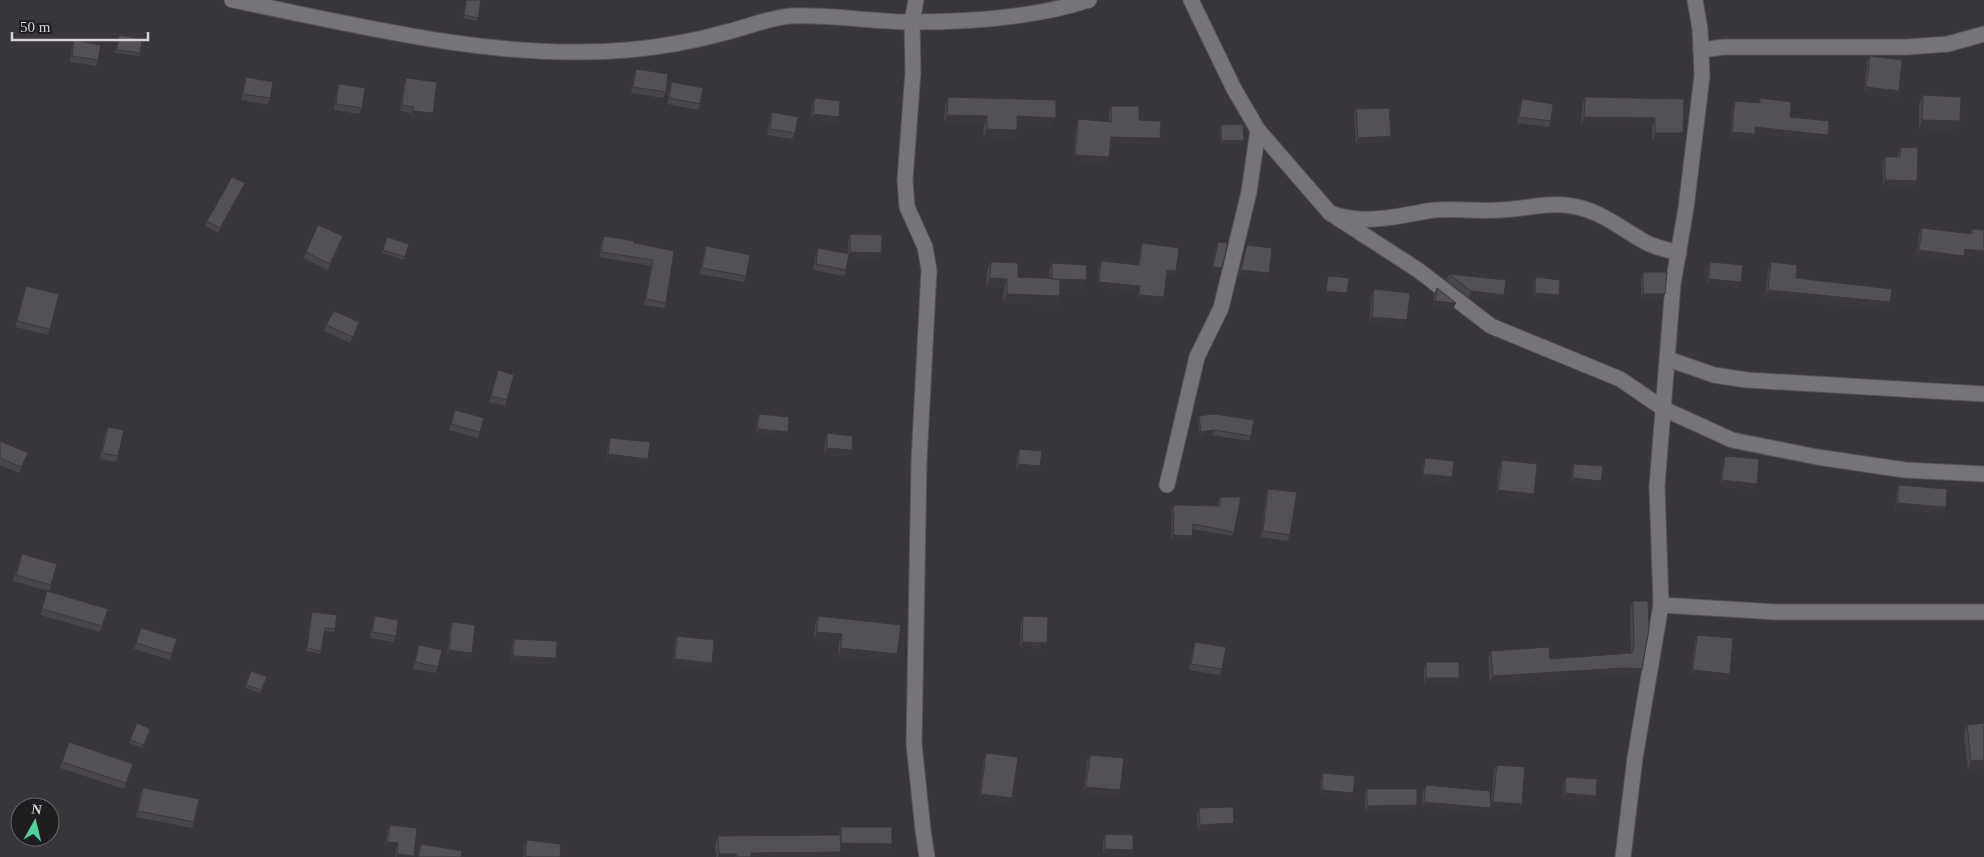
<svg xmlns="http://www.w3.org/2000/svg" width="1984" height="857" font-family="'Times New Roman',serif">
	<style>
		.lines { fill: none; stroke-linecap: round; stroke-linejoin: round }
		.minor-casing { stroke: #565358; stroke-width: 17 }
		.minor { stroke: #77737b; stroke-width: 15 }
		.wall { fill: #48454b }
		.shaded-wall { fill: #3b383d }
		.building { fill: #545057; stroke: #3b383d }
	</style>
	<rect width="100%" height="100%" fill="#38353b"/>
	<g class="lines">
		<g class="minor-casing">
			<g id="minor">
				<path d="M 232,0 C 363,26 493,61 628,50 C 661,47 695,41 727,32 C 747,27 769,18 790,16 C 831,14 872,22 912,22 C 970,22 1034,18 1089,0"/>
				<polyline points="916,0 912,22 913,72 905,180 907,207 925,247 929,270 919,461 914,744 923,830 927,857"/>
				<path d="M 1191,0 L 1234,89 L 1258,130 L 1330,213 C 1362,225 1394,217 1427,211 C 1450,207 1476,212 1500,210 C 1524,209 1548,202 1572,206 C 1600,210 1623,230 1647,243 C 1657,248 1669,250 1679,253"/>
				<polyline points="1695,0 1700,29 1701,50"/>
				<polyline points="1330,213 1418,270 1491,326 1620,379 1664,409 1732,440 1817,457 1905,470 1984,474"/>
				<polyline points="1668,359 1714,375 1747,380 1984,394"/>
				<polyline points="1167,485 1197,357 1221,308 1249,192 1258,130"/>
				<polyline points="1661,605 1776,612 1984,612"/>
				<polyline points="1623,857 1635,758 1661,605 1657,486 1673,284 1686,208 1702,76 1701,50 1724,47 1907,47 1948,44 1984,34"/>
			</g>
		</g>
		<use href="#minor" class="minor"/>
	</g>
	<g class="wall">
		<polygon points="466,0 481,0 477,21 463,18"/>
		<polygon points="119,35 140,53 139,56 115,53"/>
		<polygon points="74,40 98,60 96,66 70,62 72,46"/>
		<polygon points="1870,56 1899,91 1897,97 1864,93 1867,62"/>
		<polygon points="636,69 666,92 663,98 631,93 634,75"/>
		<polygon points="246,77 270,98 267,105 241,100 244,84"/>
		<polygon points="406,78 433,113 431,119 410,117 411,113 400,111 404,84"/>
		<polygon points="672,82 700,104 698,110 667,104 670,89"/>
		<polygon points="339,84 362,108 359,114 334,110 337,90"/>
		<polygon points="1923,95 1960,121 1957,130 1919,129 1919,104"/>
		<polygon points="948,97 1052,127 1017,125 1014,139 983,138 984,125 944,124 945,106"/>
		<polygon points="1585,97 1684,99 1683,133 1680,142 1652,142 1652,127 1581,126 1582,106"/>
		<polygon points="815,98 839,117 837,123 811,120 812,104"/>
		<polygon points="1760,98 1790,117 1828,135 1826,141 1755,133 1753,140 1730,138 1733,107 1735,101 1759,103"/>
		<polygon points="1522,99 1551,121 1549,127 1517,123 1520,105"/>
		<polygon points="1111,106 1139,120 1158,144 1111,143 1109,157 1107,163 1073,161 1076,125 1078,119 1109,122 1109,112"/>
		<polygon points="1356,109 1391,136 1389,141 1356,144 1354,115"/>
		<polygon points="772,112 795,133 792,139 767,135 770,118"/>
		<polygon points="1221,125 1244,140 1243,143 1221,144 1220,128"/>
		<polygon points="1901,147 1915,187 1883,186 1883,163 1885,157 1898,157 1898,153"/>
		<polygon points="243,188 218,233 205,226 207,221"/>
		<polygon points="1922,228 1970,234 1972,229 1984,230 1984,257 1964,255 1962,262 1917,256 1919,234"/>
		<polygon points="850,234 881,253 879,259 848,258 846,270 844,276 813,270 816,254 818,248 848,254 848,240"/>
		<polygon points="343,236 328,270 303,258 306,252"/>
		<polygon points="604,236 634,243 674,251 666,303 664,308 644,305 651,266 599,257 602,241"/>
		<polygon points="387,237 405,257 404,260 382,253"/>
		<polygon points="1218,242 1220,274 1211,273 1216,248"/>
		<polygon points="1142,243 1174,276 1166,275 1164,297 1162,303 1137,301 1138,292 1097,287 1099,267 1101,261 1138,265 1140,249"/>
		<polygon points="1247,245 1267,279 1238,276"/>
		<polygon points="706,246 746,276 744,282 700,274 704,252"/>
		<polygon points="991,262 1018,277 1049,279 1049,272 1052,263 1083,289 1060,288 1057,305 1003,303 1004,288 986,287 987,271"/>
		<polygon points="1710,262 1739,288 1707,285 1708,268"/>
		<polygon points="1771,262 1796,278 1890,302 1887,310 1765,298 1768,270"/>
		<polygon points="1643,272 1662,300 1641,300 1641,278"/>
		<polygon points="1449,274 1502,301 1469,298 1446,280"/>
		<polygon points="1536,277 1559,295 1557,301 1533,299 1534,283"/>
		<polygon points="26,286 50,329 48,335 15,327"/>
		<polygon points="1437,288 1456,303 1453,309 1433,307 1434,294"/>
		<polygon points="1374,289 1404,327 1369,323 1372,295"/>
		<polygon points="326,325 357,328 350,343 324,331"/>
		<polygon points="498,370 507,400 505,406 489,402"/>
		<polygon points="455,410 480,432 478,438 449,430"/>
		<polygon points="759,414 788,432 786,438 756,435 757,420"/>
		<polygon points="1199,416 1251,436 1249,441 1212,435 1200,437 1198,421"/>
		<polygon points="108,427 118,456 116,462 100,459 105,433"/>
		<polygon points="827,433 852,450 850,456 824,455 825,439"/>
		<polygon points="610,438 646,465 606,460 608,444"/>
		<polygon points="0,441 28,453 19,473 0,465"/>
		<polygon points="1019,449 1038,472 1016,470 1017,455"/>
		<polygon points="1725,456 1755,490 1720,486 1723,462"/>
		<polygon points="1425,458 1452,477 1450,483 1421,480 1423,464"/>
		<polygon points="1502,460 1534,494 1531,500 1496,496 1499,467"/>
		<polygon points="1574,464 1599,487 1571,484 1572,470"/>
		<polygon points="1899,485 1946,507 1943,513 1895,509 1897,491"/>
		<polygon points="1268,489 1290,535 1287,541 1261,537 1266,495"/>
		<polygon points="1220,497 1234,532 1232,536 1192,529 1191,540 1171,540 1172,509 1174,505 1218,506 1218,502"/>
		<polygon points="22,554 51,585 49,591 13,581"/>
		<polygon points="47,591 102,626 100,632 40,615"/>
		<polygon points="1633,601 1639,677 1621,676 1490,684 1488,659 1491,651 1550,659 1631,654 1630,609"/>
		<polygon points="312,612 335,629 334,632 324,631 320,654 306,651"/>
		<polygon points="375,616 396,636 393,642 370,638 373,622"/>
		<polygon points="818,616 897,654 894,662 838,657 839,642 814,640 815,624"/>
		<polygon points="1023,616 1047,643 1045,649 1020,648 1021,622"/>
		<polygon points="452,622 472,653 470,659 447,656 450,628"/>
		<polygon points="141,628 177,639 170,660 134,649"/>
		<polygon points="1697,635 1730,674 1727,680 1691,676 1695,641"/>
		<polygon points="677,636 709,669 673,665 675,642"/>
		<polygon points="514,639 556,658 553,664 511,662 512,645"/>
		<polygon points="1195,642 1222,669 1220,675 1189,670 1193,648"/>
		<polygon points="419,645 438,667 436,673 413,669 417,651"/>
		<polygon points="1426,662 1457,684 1424,684 1424,668"/>
		<polygon points="251,671 267,677 260,693 245,688"/>
		<polygon points="137,723 150,729 142,748 129,743"/>
		<polygon points="1967,725 1984,768 1968,770 1964,734"/>
		<polygon points="69,742 133,764 124,789 60,768"/>
		<polygon points="986,753 1012,798 1010,804 979,800 984,759"/>
		<polygon points="1090,755 1118,796 1084,793 1087,761"/>
		<polygon points="1497,765 1520,810 1491,808 1494,771"/>
		<polygon points="1323,773 1351,799 1320,796 1321,779"/>
		<polygon points="1566,777 1594,802 1563,799 1564,783"/>
		<polygon points="1426,785 1489,814 1422,808 1423,791"/>
		<polygon points="143,788 194,822 192,828 136,817 140,794"/>
		<polygon points="1367,789 1415,811 1365,812 1365,795"/>
		<polygon points="1199,808 1232,829 1198,831 1197,815"/>
		<polygon points="390,825 414,856 414,857 395,857 396,849 385,848 387,831"/>
		<polygon points="841,827 892,844 889,850 841,850 839,857 716,857 715,845 718,836 839,835"/>
		<polygon points="1105,834 1133,850 1131,856 1103,855 1103,840"/>
		<polygon points="527,840 560,857 523,857 524,846"/>
	</g>
	<g class="shaded-wall">
		<polygon points="1866,87 1899,91 1897,97 1864,93"/>
		<polygon points="413,111 433,113 431,119 410,117"/>
		<polygon points="813,114 839,117 837,123 811,120"/>
		<polygon points="947,115 987,116 984,125 944,124"/>
		<polygon points="1017,116 1056,118 1052,127 1014,125"/>
		<polygon points="1584,117 1655,118 1652,127 1581,126"/>
		<polygon points="1922,120 1960,121 1957,130 1919,129"/>
		<polygon points="1755,127 1828,135 1826,141 1753,133"/>
		<polygon points="987,129 1017,130 1014,139 983,138"/>
		<polygon points="1732,132 1755,134 1753,140 1730,138"/>
		<polygon points="1655,133 1683,133 1680,142 1652,142"/>
		<polygon points="1391,136 1389,141 1356,144 1358,138"/>
		<polygon points="1111,137 1160,138 1158,144 1109,143"/>
		<polygon points="1244,140 1243,143 1221,144 1222,141"/>
		<polygon points="1075,155 1109,157 1107,163 1073,161"/>
		<polygon points="1885,180 1917,181 1915,187 1883,186"/>
		<polygon points="245,183 243,188 218,233 220,228"/>
		<polygon points="1965,249 1984,251 1984,257 1963,255"/>
		<polygon points="1919,250 1964,256 1962,262 1917,256"/>
		<polygon points="850,252 881,253 879,259 848,258"/>
		<polygon points="1213,267 1222,268 1220,274 1211,273"/>
		<polygon points="1167,270 1176,271 1174,276 1165,275"/>
		<polygon points="1241,270 1269,273 1267,279 1238,276"/>
		<polygon points="990,278 1007,279 1004,288 986,287"/>
		<polygon points="1052,279 1086,280 1083,289 1048,288"/>
		<polygon points="1709,279 1741,282 1739,288 1707,285"/>
		<polygon points="1099,282 1140,286 1138,292 1097,287"/>
		<polygon points="1768,290 1890,302 1887,310 1765,298"/>
		<polygon points="1326,291 1347,293 1346,296 1325,294"/>
		<polygon points="1471,291 1504,295 1502,301 1469,298"/>
		<polygon points="1535,293 1559,295 1557,301 1533,299"/>
		<polygon points="1007,294 1060,296 1057,305 1003,303"/>
		<polygon points="1643,294 1665,294 1662,300 1641,300"/>
		<polygon points="1139,295 1164,297 1162,303 1137,301"/>
		<polygon points="1435,301 1456,303 1453,309 1433,307"/>
		<polygon points="1372,317 1407,320 1404,327 1369,323"/>
		<polygon points="758,429 788,432 786,438 756,435"/>
		<polygon points="1214,430 1212,435 1200,437 1201,432"/>
		<polygon points="827,448 852,450 850,456 824,455"/>
		<polygon points="608,454 648,459 646,465 606,460"/>
		<polygon points="1018,464 1040,466 1038,472 1016,470"/>
		<polygon points="1423,474 1452,477 1450,483 1421,480"/>
		<polygon points="1573,478 1601,481 1599,487 1571,484"/>
		<polygon points="1722,480 1757,484 1755,490 1720,486"/>
		<polygon points="1498,490 1534,494 1531,500 1496,496"/>
		<polygon points="1897,503 1946,507 1943,513 1895,509"/>
		<polygon points="1173,535 1192,536 1191,540 1171,540"/>
		<polygon points="817,632 842,634 839,642 814,640"/>
		<polygon points="1022,642 1047,643 1045,649 1020,648"/>
		<polygon points="841,648 897,654 894,662 838,657"/>
		<polygon points="449,650 472,653 470,659 447,656"/>
		<polygon points="513,656 556,658 553,664 511,662"/>
		<polygon points="675,659 712,663 709,669 673,665"/>
		<polygon points="1624,668 1642,669 1639,677 1621,676 1490,684 1493,676"/>
		<polygon points="1693,670 1730,674 1727,680 1691,676"/>
		<polygon points="1426,678 1459,678 1457,684 1424,684"/>
		<polygon points="1984,760 1984,768 1968,770 1971,761"/>
		<polygon points="1086,787 1120,790 1118,796 1084,793"/>
		<polygon points="1322,790 1353,793 1351,799 1320,796"/>
		<polygon points="1565,793 1596,796 1594,802 1563,799"/>
		<polygon points="981,794 1012,798 1010,804 979,800"/>
		<polygon points="1424,802 1491,808 1489,814 1422,808"/>
		<polygon points="1493,802 1522,804 1520,810 1491,808"/>
		<polygon points="1417,805 1415,811 1365,812 1367,806"/>
		<polygon points="1234,823 1232,829 1198,831 1200,825"/>
		<polygon points="387,842 398,843 396,849 385,848"/>
		<polygon points="841,843 892,844 889,850 839,850"/>
		<polygon points="1105,849 1133,850 1131,856 1103,855"/>
		<polygon points="841,852 839,857 750,857 751,853"/>
		<polygon points="397,854 414,856 414,857 396,857"/>
		<polygon points="719,854 737,854 735,857 718,857"/>
	</g>
	<g class="building">
		<polygon points="466,0 481,0 478,18 464,15"/>
		<polygon points="119,35 142,39 140,53 117,50"/>
		<polygon points="74,40 101,45 98,60 72,56"/>
		<polygon points="1870,56 1902,60 1899,91 1866,87"/>
		<polygon points="636,69 668,74 666,92 633,87"/>
		<polygon points="246,77 273,82 270,98 243,94"/>
		<polygon points="406,78 437,82 433,113 413,111 413,107 402,105"/>
		<polygon points="672,82 703,88 700,104 669,98"/>
		<polygon points="339,84 365,88 362,108 336,104"/>
		<polygon points="1923,95 1961,97 1960,121 1922,120"/>
		<polygon points="948,97 1056,100 1056,118 1017,116 1017,130 987,129 987,116 947,115"/>
		<polygon points="1585,97 1684,99 1683,133 1655,133 1655,118 1584,117"/>
		<polygon points="815,98 840,101 839,117 813,114"/>
		<polygon points="1760,98 1791,102 1790,117 1829,121 1828,135 1755,127 1755,134 1732,132 1735,101 1760,103"/>
		<polygon points="1522,99 1553,104 1551,121 1519,117"/>
		<polygon points="1111,106 1139,106 1139,120 1161,121 1160,138 1111,137 1109,157 1075,155 1078,119 1112,122"/>
		<polygon points="1389,108 1391,136 1358,138 1356,109"/>
		<polygon points="772,112 798,117 795,133 770,129"/>
		<polygon points="1243,124 1244,140 1222,141 1221,125"/>
		<polygon points="1901,147 1918,148 1917,181 1885,180 1885,157 1900,157"/>
		<polygon points="232,177 245,183 220,228 207,221"/>
		<polygon points="318,225 343,236 330,264 306,252"/>
		<polygon points="1922,228 1972,234 1972,229 1984,230 1984,251 1965,249 1964,256 1919,250"/>
		<polygon points="850,234 882,235 881,253 850,252"/>
		<polygon points="604,236 634,241 634,243 674,251 666,303 646,299 653,260 601,252"/>
		<polygon points="387,237 409,244 405,257 383,250"/>
		<polygon points="1218,242 1228,243 1222,268 1213,267"/>
		<polygon points="1142,243 1179,248 1176,271 1167,270 1164,297 1139,295 1140,286 1099,282 1101,261 1139,265"/>
		<polygon points="1247,245 1272,248 1269,273 1241,270"/>
		<polygon points="706,246 750,255 746,276 702,268"/>
		<polygon points="818,248 849,254 846,270 816,264"/>
		<polygon points="991,262 1018,263 1018,277 1060,279 1060,296 1007,294 1007,279 990,278"/>
		<polygon points="1710,262 1743,265 1741,282 1709,279"/>
		<polygon points="1771,262 1797,265 1796,278 1892,289 1890,302 1768,290"/>
		<polygon points="1052,263 1087,265 1086,280 1052,279"/>
		<polygon points="1643,272 1667,272 1665,294 1643,294"/>
		<polygon points="1449,274 1506,280 1504,295 1471,291"/>
		<polygon points="1328,276 1349,278 1347,293 1326,291"/>
		<polygon points="1536,277 1560,280 1559,295 1535,293"/>
		<polygon points="26,286 59,294 50,329 17,321"/>
		<polygon points="1437,288 1456,303 1435,301"/>
		<polygon points="1374,289 1410,293 1407,320 1372,317"/>
		<polygon points="334,311 359,322 353,337 326,325"/>
		<polygon points="498,370 514,375 507,400 491,396"/>
		<polygon points="455,410 484,418 480,432 451,424"/>
		<polygon points="759,414 789,417 788,432 758,429"/>
		<polygon points="1214,414 1254,420 1251,436 1214,430 1201,432 1199,416"/>
		<polygon points="108,427 124,430 118,456 102,453"/>
		<polygon points="827,433 853,436 852,450 827,448"/>
		<polygon points="610,438 650,442 648,459 608,454"/>
		<polygon points="0,441 28,453 21,467 0,458"/>
		<polygon points="1019,449 1042,451 1040,466 1018,464"/>
		<polygon points="1725,456 1759,459 1757,484 1722,480"/>
		<polygon points="1425,458 1454,461 1452,477 1423,474"/>
		<polygon points="1502,460 1537,464 1534,494 1498,490"/>
		<polygon points="1574,464 1603,466 1601,481 1573,478"/>
		<polygon points="1899,485 1947,489 1946,507 1897,503"/>
		<polygon points="1268,489 1297,492 1290,535 1263,531"/>
		<polygon points="1220,497 1241,497 1234,532 1193,524 1192,536 1173,535 1174,505 1220,506"/>
		<polygon points="22,554 57,564 51,585 16,575"/>
		<polygon points="47,591 108,609 102,626 42,609"/>
		<polygon points="1633,601 1648,601 1649,629 1642,669 1624,668 1493,676 1491,651 1549,647 1550,659 1632,653 1634,648"/>
		<polygon points="312,612 337,615 335,629 325,628 321,651 307,648"/>
		<polygon points="375,616 398,620 396,636 372,632"/>
		<polygon points="818,616 901,625 897,654 841,648 842,634 817,632"/>
		<polygon points="1023,616 1048,617 1047,643 1022,642"/>
		<polygon points="452,622 475,625 472,653 449,650"/>
		<polygon points="141,628 177,639 172,654 136,643"/>
		<polygon points="1697,635 1733,638 1730,674 1693,670"/>
		<polygon points="677,636 714,640 712,663 675,659"/>
		<polygon points="514,639 557,641 556,658 513,656"/>
		<polygon points="1195,642 1226,647 1222,669 1191,664"/>
		<polygon points="419,645 442,650 438,667 415,662"/>
		<rect x="1426" y="662" width="33" height="16"/>
		<polygon points="251,671 267,677 261,690 246,685"/>
		<polygon points="137,723 150,729 144,745 130,740"/>
		<polygon points="1984,723 1984,760 1971,761 1967,725"/>
		<polygon points="69,742 133,764 126,783 62,762"/>
		<polygon points="986,753 1018,757 1012,798 981,794"/>
		<polygon points="1090,755 1124,758 1120,790 1086,787"/>
		<polygon points="1497,765 1525,767 1522,804 1493,802"/>
		<polygon points="1323,773 1355,776 1353,793 1322,790"/>
		<polygon points="1566,777 1597,779 1596,796 1565,793"/>
		<polygon points="1426,785 1490,791 1491,808 1424,802"/>
		<polygon points="143,788 199,799 194,822 138,811"/>
		<polygon points="1367,789 1417,789 1417,805 1367,806"/>
		<polygon points="1233,807 1234,823 1200,825 1199,808"/>
		<polygon points="390,825 417,828 414,856 397,854 398,843 387,842"/>
		<polygon points="841,827 892,827 892,844 841,843"/>
		<polygon points="1105,834 1133,835 1133,850 1105,849"/>
		<polygon points="840,835 841,852 751,853 751,857 737,857 737,854 719,854 718,836"/>
		<polygon points="527,840 561,844 560,857 533,857 525,856"/>
		<polygon points="421,844 462,851 461,857 418,857"/>
	</g>
	<g transform="translate(35 822) rotate(8)"><circle r="24" fill="#1f1d20" stroke="#686669"/>
	<path d="M0-4L9 19L0 12L-9 19Z" fill="#4dd39a"/>
	<text y="-8" font-size="14" font-weight="bold" text-anchor="middle" fill="#d5d3d7">N</text>
	</g>
	<path d="M12 32v8h136v-8" fill="none" stroke="#d5d3d7" stroke-width="2.5"/>
	<text x="20" y="32" font-size="15" fill="#d5d3d7" stroke="#1f1d20" stroke-width="4" paint-order="stroke">50 m</text>
</svg>
